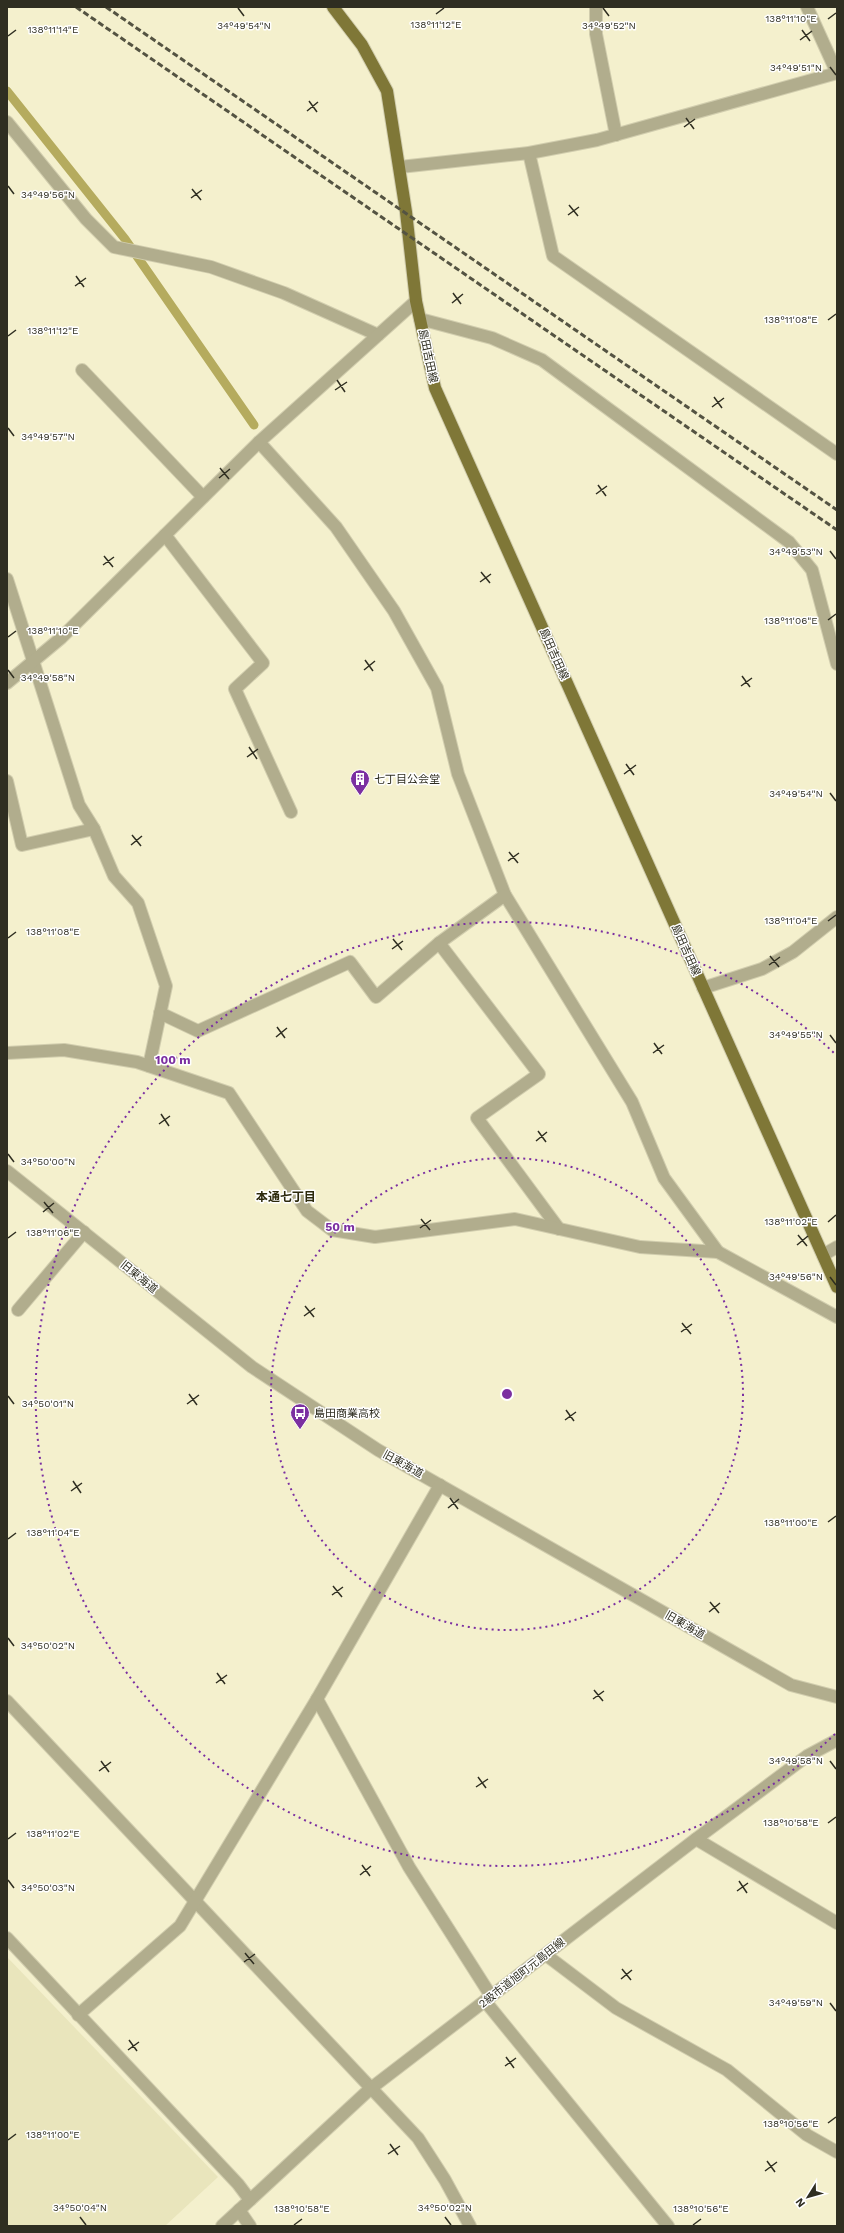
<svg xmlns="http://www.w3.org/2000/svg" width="844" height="2233" font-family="'Work Sans','Noto Sans JP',sans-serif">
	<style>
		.built { fill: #e9e5bc }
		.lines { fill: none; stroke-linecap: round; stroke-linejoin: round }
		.stream { stroke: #b5ab5e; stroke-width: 9 }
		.minor-casing { stroke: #d1cdae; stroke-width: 14 }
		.major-casing { stroke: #d1cdae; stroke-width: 14 }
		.minor { stroke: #b1ad8d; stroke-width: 12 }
		.major { stroke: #7f7737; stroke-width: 12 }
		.rail { stroke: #545342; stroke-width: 3; stroke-dasharray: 6 3; stroke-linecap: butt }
		.ticks { fill: none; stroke: #2f2e21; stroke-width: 1.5 }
		.ring { fill: none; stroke: #7b2fa1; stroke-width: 2; stroke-dasharray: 2 4 }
		.labels { text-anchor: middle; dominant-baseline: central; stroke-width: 3; stroke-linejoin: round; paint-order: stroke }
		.street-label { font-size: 11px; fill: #2f2e21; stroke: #fff }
		.poi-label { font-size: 11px; fill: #2f2e21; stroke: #fff; text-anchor: start }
		.neighbourhood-label { font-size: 12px; font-weight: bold; fill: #2d2a0d; stroke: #fff }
		.ticks-label { font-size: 10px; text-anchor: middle; fill: #2f2e21; stroke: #fff; stroke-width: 3; stroke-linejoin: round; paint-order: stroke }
		.centre { fill: #7b2fa1; stroke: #fff; stroke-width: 2 }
		.ring-label { font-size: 12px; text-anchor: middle; font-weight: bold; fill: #7b2fa1; stroke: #fff; stroke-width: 3; stroke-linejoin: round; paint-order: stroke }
	</style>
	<rect width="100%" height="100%" fill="#f4f0cd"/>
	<polygon class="built" points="7,1957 218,2177 165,2226 7,2226"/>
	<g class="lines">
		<polyline class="stream" points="7,91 125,239 254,425"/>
		<g class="minor-casing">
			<g id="minor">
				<polyline points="596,7 596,34 616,135"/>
				<polyline points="7,122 86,219 114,247 211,267 284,293 378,335"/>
				<polyline points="529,153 553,256 837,454"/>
				<polyline points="400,167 529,153 597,140 837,73 807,7"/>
				<polyline points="420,319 492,338 542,360 789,542 812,570 837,664"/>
				<polyline points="82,370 203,497"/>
				<polyline points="259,442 336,527 394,611 437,688 458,774 505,895 632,1102 664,1178 718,1252"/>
				<polyline points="165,535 263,663 235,689 291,812"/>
				<polyline points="7,579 79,805 94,829 114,876 138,903 166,986 149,1066"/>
				<polyline points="7,683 61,638 259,442 416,301"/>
				<polyline points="7,781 22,845 94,829"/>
				<polyline points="439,943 539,1074 477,1118 559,1229"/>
				<polyline points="703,988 762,969 793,952 837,917"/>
				<polyline points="160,1013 198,1031 350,962 376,997 439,943 505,895"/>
				<polyline points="7,1053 64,1050 137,1062 229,1093 307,1211 332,1230 375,1237 515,1219 640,1247 718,1252 837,1317"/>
				<polyline points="7,1171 252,1367 378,1450 791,1685 837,1697"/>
				<polyline points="823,1255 837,1247"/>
				<polyline points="18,1310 84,1232"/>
				<polyline points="317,1699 409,1867 491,1996"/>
				<polyline points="7,1701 418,2138 445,2180 470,2226"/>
				<polyline points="696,1839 837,1923"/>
				<polyline points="7,1938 238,2184 250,2200"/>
				<polyline points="546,1955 616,2008 727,2070 807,2135 837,2152"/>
				<polyline points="485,2001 668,2226"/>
				<polyline points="78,2015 180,1926 317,1699 440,1485"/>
				<polyline points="239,2210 250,2226"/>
				<polyline points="222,2226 370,2089 696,1839 807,1756 837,1740"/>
			</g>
		</g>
		<g class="major-casing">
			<polyline id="major" points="333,7 362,45 387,91 406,212 416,301 435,388 837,1287"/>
		</g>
		<use href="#minor" class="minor"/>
		<use href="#major" class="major"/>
		<g class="rail">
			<polyline points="76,7 837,530"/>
			<polyline points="106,7 837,510"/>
		</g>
	</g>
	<path class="ticks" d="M 238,8 L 244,16M 603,8 L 609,16M 436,14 L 444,8M 828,19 L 836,13M 802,30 L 810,41M 8,36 L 16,30M 800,40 L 812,31M 830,67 L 836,75M 309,101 L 317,112M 307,111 L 318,102M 686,118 L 694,129M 684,127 L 695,119M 8,186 L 14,194M 192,189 L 201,200M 191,198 L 202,190M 569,205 L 578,216M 568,215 L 579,207M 76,276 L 84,287M 75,286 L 86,278M 453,293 L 461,304M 452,303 L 463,294M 828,320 L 836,314M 8,336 L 16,330M 337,380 L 345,392M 335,390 L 347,382M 714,397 L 722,408M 712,407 L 724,398M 8,428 L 14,436M 220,468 L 229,479M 219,478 L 230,469M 598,485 L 606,496M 596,494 L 607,486M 830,551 L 836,559M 104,556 L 113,567M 103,565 L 114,557M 481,572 L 490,583M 480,582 L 491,574M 828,620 L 836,614M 8,637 L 16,631M 365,660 L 373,671M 8,670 L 14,678M 364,670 L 375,661M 742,676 L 750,687M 741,686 L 752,678M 249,747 L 257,759M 247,757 L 258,749M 626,764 L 634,775M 624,774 L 636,765M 830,793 L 836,801M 132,835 L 141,846M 131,845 L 142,836M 509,852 L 518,863M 508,861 L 519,853M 828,921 L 836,915M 8,938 L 16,932M 393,939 L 402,950M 392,949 L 403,941M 770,956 L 779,967M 769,965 L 780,957M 277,1027 L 285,1038M 830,1035 L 836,1043M 276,1037 L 287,1028M 654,1043 L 662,1054M 653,1053 L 664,1045M 161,1114 L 169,1126M 159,1124 L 170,1116M 538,1131 L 546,1142M 536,1141 L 547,1132M 8,1154 L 14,1162M 44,1202 L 53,1213M 43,1212 L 54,1203M 421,1219 L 430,1230M 828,1222 L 836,1215M 420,1228 L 431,1220M 798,1235 L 807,1246M 8,1238 L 16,1232M 797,1245 L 808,1236M 830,1277 L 836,1285M 305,1306 L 314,1317M 304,1316 L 315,1308M 682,1323 L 691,1334M 681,1332 L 692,1324M 189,1394 L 197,1405M 8,1396 L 14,1404M 187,1404 L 199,1395M 566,1410 L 574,1421M 565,1420 L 576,1412M 73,1481 L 81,1493M 71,1491 L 82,1483M 450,1498 L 458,1509M 448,1508 L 459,1499M 828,1522 L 836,1516M 8,1539 L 16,1533M 333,1586 L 342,1597M 332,1595 L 343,1587M 710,1602 L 719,1613M 709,1612 L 720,1603M 8,1638 L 14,1646M 217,1673 L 225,1684M 216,1683 L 227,1675M 594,1690 L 603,1701M 593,1699 L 604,1691M 101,1761 L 109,1772M 830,1761 L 836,1769M 99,1771 L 111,1762M 478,1777 L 486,1788M 476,1787 L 488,1779M 828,1823 L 836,1817M 8,1839 L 16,1833M 362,1865 L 370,1876M 360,1875 L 371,1866M 8,1880 L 14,1888M 739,1881 L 747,1893M 737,1891 L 748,1883M 245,1953 L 254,1964M 244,1962 L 255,1954M 622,1969 L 631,1980M 621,1979 L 632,1970M 830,2003 L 836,2011M 129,2040 L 137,2051M 128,2050 L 139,2042M 506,2057 L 514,2068M 505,2066 L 516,2058M 828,2123 L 836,2117M 8,2140 L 16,2134M 390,2144 L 398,2155M 388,2154 L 400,2146M 767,2161 L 775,2172M 765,2171 L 777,2162M 80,2217 L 86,2225M 445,2217 L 451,2225M 294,2225 L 302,2219M 693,2225 L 701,2219"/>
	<g class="ring">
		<circle cx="507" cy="1394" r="236"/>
		<path d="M835 1734A472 472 0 1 1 835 1054"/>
	</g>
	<defs>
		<g id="building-pin" transform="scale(1)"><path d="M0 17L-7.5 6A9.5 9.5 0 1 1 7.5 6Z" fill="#7b2fa1" stroke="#fff"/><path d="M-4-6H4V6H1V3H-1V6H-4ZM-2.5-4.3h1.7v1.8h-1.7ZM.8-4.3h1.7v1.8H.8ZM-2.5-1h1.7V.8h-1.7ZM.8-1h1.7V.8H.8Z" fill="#fff"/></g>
		<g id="bus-pin" transform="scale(1)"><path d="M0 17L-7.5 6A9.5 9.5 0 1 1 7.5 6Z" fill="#7b2fa1" stroke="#fff"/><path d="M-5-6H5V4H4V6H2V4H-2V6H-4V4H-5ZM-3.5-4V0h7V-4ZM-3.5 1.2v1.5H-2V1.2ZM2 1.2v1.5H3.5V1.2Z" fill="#fff"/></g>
	</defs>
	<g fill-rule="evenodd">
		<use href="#building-pin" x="360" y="779"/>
		<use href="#bus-pin" x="300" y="1413"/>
	</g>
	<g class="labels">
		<g class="street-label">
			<text transform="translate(428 356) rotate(78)">島田吉田線</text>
			<text transform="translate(554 654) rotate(66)">島田吉田線</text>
			<text transform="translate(686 950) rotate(66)">島田吉田線</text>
			<text transform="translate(139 1277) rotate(39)">旧東海道</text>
			<text transform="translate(403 1464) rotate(29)">旧東海道</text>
			<text transform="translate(685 1625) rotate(30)">旧東海道</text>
			<text transform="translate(522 1973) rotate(-38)">2級市道旭町元島田線</text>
		</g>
		<g class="poi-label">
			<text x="374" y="779">七丁目公会堂</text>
			<text x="314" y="1413">島田商業高校</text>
		</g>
		<g class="neighbourhood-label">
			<text x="286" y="1197">本通七丁目</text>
		</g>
	</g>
	<g class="ticks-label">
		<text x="791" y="22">138°11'10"E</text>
		<text x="436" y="28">138°11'12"E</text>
		<text x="244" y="29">34°49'54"N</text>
		<text x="609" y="29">34°49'52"N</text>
		<text x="53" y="33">138°11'14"E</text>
		<text x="796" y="71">34°49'51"N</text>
		<text x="48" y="198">34°49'56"N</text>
		<text x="791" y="323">138°11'08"E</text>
		<text x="53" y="334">138°11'12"E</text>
		<text x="48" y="440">34°49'57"N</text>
		<text x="796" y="555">34°49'53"N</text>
		<text x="791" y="624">138°11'06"E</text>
		<text x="53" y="634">138°11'10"E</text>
		<text x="48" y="681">34°49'58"N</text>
		<text x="796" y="797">34°49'54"N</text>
		<text x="791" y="924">138°11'04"E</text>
		<text x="53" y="935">138°11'08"E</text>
		<text x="796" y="1038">34°49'55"N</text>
		<text x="48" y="1165">34°50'00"N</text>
		<text x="791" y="1225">138°11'02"E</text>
		<text x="53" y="1236">138°11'06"E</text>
		<text x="796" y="1280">34°49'56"N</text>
		<text x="48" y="1407">34°50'01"N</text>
		<text x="791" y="1526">138°11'00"E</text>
		<text x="53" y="1536">138°11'04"E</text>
		<text x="48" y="1649">34°50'02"N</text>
		<text x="796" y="1764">34°49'58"N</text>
		<text x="791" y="1826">138°10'58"E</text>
		<text x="53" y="1837">138°11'02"E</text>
		<text x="48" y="1891">34°50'03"N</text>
		<text x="796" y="2006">34°49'59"N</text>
		<text x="791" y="2127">138°10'56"E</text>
		<text x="53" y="2138">138°11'00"E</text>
		<text x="80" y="2211">34°50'04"N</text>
		<text x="445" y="2211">34°50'02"N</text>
		<text x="302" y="2212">138°10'58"E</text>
		<text x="701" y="2212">138°10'56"E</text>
	</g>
	<circle cx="507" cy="1394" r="6" class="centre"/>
	<g class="ring-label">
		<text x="173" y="1064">100 m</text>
		<text x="340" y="1231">50 m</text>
	</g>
	<rect width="844" height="2233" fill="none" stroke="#2f2e21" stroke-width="16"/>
	<g transform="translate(808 2197) rotate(233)" stroke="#ffffff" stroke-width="3" paint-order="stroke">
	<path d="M0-3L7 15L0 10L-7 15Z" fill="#2f2e21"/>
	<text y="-6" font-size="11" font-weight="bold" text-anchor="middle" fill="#2f2e21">N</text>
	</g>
</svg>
